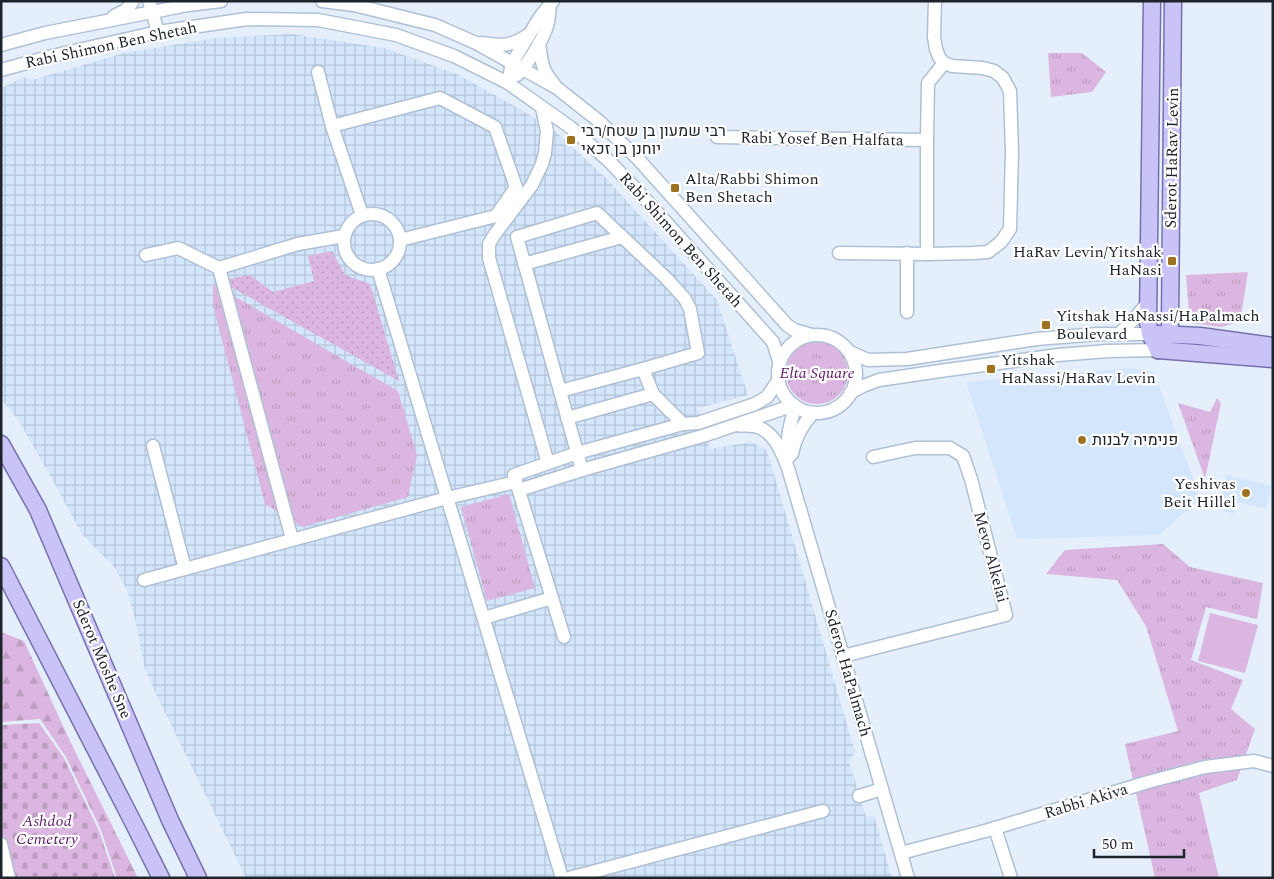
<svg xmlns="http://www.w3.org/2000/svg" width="1274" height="879" font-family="Spectral,Heebo,serif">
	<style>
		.built { fill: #d4e6fc }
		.industrial { fill: url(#industrial-grid) }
		.grass { fill: url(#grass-dots) }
		.forest { fill: url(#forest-firs) }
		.cemetery { fill: url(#cemetery-stones) }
		.park { fill: url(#park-tufts) }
		.pitch { fill: #dbb6e0 }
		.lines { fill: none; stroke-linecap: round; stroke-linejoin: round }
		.minor-casing { stroke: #afc0d4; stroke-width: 15 }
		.major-casing { stroke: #7671ae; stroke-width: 19 }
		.minor { stroke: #fff; stroke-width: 12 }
		.major { stroke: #c9c3f8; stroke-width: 16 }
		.poi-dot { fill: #9d7321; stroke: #fff; stroke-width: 2 }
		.labels { text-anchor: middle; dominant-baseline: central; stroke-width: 4.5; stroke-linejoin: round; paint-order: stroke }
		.street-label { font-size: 16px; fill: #1e242c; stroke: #fff }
		.poi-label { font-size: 16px; fill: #1e242c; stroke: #fff; text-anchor: start }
		.park-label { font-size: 16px; font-style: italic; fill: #611a6b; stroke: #fff }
	</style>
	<defs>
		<pattern id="industrial-grid" width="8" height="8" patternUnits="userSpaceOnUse" patternTransform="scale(1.25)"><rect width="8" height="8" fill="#d4e6fc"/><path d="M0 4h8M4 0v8" fill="none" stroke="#b6c5d8"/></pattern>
		<pattern id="grass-dots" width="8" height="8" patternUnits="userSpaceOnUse" patternTransform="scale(1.25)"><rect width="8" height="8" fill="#dbb6e0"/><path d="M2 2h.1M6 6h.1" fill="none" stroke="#bc9cc0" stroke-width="1.8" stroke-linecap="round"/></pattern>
		<pattern id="forest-firs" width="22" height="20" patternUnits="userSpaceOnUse" patternTransform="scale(1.25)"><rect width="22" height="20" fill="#dbb6e0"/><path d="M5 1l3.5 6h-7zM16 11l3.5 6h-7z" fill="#bc9cc0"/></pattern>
		<pattern id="cemetery-stones" width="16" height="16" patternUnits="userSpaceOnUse" patternTransform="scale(1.25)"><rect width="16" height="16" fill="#dbb6e0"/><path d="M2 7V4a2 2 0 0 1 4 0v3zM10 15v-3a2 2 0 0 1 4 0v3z" fill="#bc9cc0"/></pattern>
		<pattern id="park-tufts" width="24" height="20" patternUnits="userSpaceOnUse" patternTransform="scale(1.25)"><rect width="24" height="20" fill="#dbb6e0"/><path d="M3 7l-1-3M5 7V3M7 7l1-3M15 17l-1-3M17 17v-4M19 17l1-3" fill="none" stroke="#bc9cc0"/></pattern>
	</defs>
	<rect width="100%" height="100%" fill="#e5effc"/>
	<g class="built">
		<polygon points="1132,368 1154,372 1200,498 1159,535 1017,539 966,382"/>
		<polygon points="1227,475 1272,486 1266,509 1238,502 1234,514 1219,510"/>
	</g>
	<polygon class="industrial" points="292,34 384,48 457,74 520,109 555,131 604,176 717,300 748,395 698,408 710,449 751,442 767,450 855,752 849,761 866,817 874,816 892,878 246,878 157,696 145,669 135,619 127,590 115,568 81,533 57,488 19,421 1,399 1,88 24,77 32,80 124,53 216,38"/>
	<polygon class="grass" points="332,251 345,275 370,284 399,381 220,281 250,275 273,292 314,281 308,256"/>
	<polygon class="forest" points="1,632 24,641 70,741 138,878 117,878 101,830 66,757 40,719 1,722"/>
	<polygon class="cemetery" points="39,723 64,758 99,831 115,878 1,878 1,725"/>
	<g class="park">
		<polygon points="1048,53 1082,53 1106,72 1092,92 1051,97"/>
		<polygon points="1248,272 1240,322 1221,327 1190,323 1186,275"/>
		<polygon points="213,284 398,391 417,455 408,497 302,527 265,504 213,306"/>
		<circle cx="817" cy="373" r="31"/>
		<polygon points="1217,398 1221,403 1205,479 1178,403 1210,412"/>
		<polygon points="509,494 535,588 487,601 461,507"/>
		<polygon points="1163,544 1190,567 1263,583 1257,619 1206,607 1191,660 1243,680 1231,709 1255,729 1237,780 1199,793 1219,878 1155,878 1125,744 1178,731 1146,626 1117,580 1046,574 1065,550"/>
	</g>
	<polygon class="pitch" points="1210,613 1258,625 1245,673 1198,661"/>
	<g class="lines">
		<g class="minor-casing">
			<g id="minor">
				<polyline points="149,1 158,32"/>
				<polyline points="322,1 354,5 435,25 476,43 557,88 600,122 639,160 787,325 794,330 812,335"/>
				<polyline points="114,16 126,10 133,1"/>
				<path d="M 481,43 C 502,46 509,47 528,35"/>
				<path d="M 539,43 C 542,62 541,69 554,84"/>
				<polyline points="1,45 45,33 188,5 221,1"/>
				<polyline points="1,70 52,56 158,32 247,19 318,20 396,35 454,56 508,83 570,127 609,161 647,201 773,342 779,361"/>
				<polyline points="318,72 332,126 362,215"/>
				<path d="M 517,75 C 527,65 543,40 547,26 C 549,20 549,12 550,5"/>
				<polyline points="508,83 512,63 540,17 553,1"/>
				<polyline points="542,108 547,131 545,153 542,164 532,185 495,234 489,244 489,258 548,463"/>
				<polyline points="332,126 440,98 495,127 516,187 496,216 400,240"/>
				<polyline points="717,137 927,140"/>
				<circle cx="372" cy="242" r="28"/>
				<polyline points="839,253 927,254 972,253 988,252 1001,242 1010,229 1012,152 1010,91 1003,78 994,71 983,68 952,66 944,63 939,57 936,49 934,37 935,1"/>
				<polyline points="927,254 927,140 928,83 944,63"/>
				<polyline points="146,255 178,248 219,268 298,244 344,236"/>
				<polyline points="524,264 622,237"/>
				<polyline points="219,268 292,539"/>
				<polyline points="378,269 562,878"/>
				<polyline points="907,312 907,253"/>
				<polyline points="1119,334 1136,317 1149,301"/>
				<circle cx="817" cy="374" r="39"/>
				<polyline points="850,352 868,360 907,359 1037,339 1098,334 1150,334"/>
				<polyline points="560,391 643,369 653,394 683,424"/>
				<polyline points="850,393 863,386 879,380 940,371 1058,355 1108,351 1158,350"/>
				<polyline points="567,418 653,394"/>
				<path d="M 737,425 C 744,426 752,425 758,427 C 775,433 782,453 788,468 L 908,878"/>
				<polyline points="153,446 185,569"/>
				<path d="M 792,454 C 795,438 802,425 813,413"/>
				<path d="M 788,458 C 786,440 790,424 795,407"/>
				<polyline points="582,470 517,237 597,213 667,279 685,299 690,309 698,353 643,369"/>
				<polyline points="519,490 582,470 706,435 794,405"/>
				<polyline points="144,580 447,498 516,482"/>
				<polyline points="484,618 552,598"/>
				<polyline points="564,637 514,475 577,453 683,424 698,423 755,404 767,397 778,381"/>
				<polyline points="843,656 1006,615 971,479 963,456 950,448 915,448 873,457"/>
				<polyline points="859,796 882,789"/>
				<polyline points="995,828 1011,878"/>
				<polyline points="1,844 9,878"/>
				<polyline points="901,853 985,831 1148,782 1205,767 1254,761 1273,766"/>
				<polyline points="569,878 823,811"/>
			</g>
		</g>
		<g class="major-casing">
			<g id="major">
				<polyline points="1152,1 1148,322 1150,334 1158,350"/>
				<polyline points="1158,334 1200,336 1273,346"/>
				<polyline points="1158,350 1169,334 1170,324 1173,1"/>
				<polyline points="1158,350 1273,359"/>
				<polyline points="1,444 38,510 170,820 198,878"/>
				<polyline points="1,566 135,826 161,878"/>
			</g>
		</g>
		<use href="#minor" class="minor"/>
		<use href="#major" class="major"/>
	</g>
	<g class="poi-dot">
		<rect x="566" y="135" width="10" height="10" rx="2.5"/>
		<rect x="670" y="183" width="10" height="10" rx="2.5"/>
		<rect x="1167" y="256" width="10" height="10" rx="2.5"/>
		<rect x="1041" y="320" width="10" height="10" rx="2.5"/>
		<rect x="986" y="364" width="10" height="10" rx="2.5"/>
		<circle cx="1082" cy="440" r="5"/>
		<circle cx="1246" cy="493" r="5"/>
	</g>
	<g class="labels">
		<g class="street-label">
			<text transform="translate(111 45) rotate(-12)">Rabi Shimon Ben Shetah</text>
			<text transform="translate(822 139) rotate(1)">Rabi Yosef Ben Halfata</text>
			<text transform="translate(1172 158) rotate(-89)">Sderot HaRav Levin</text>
			<text transform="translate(681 240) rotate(48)">Rabi Shimon Ben Shetah</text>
			<text transform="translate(991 557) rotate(75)">Mevo Alkelai</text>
			<text transform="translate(102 659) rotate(67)">Sderot Moshe Sne</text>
			<text transform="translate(848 673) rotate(74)">Sderot HaPalmach</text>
			<text transform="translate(1086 801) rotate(-17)">Rabbi Akiva</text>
		</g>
		<g class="poi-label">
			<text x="581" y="131">רבי שמעון בן שטח/רבי<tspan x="581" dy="18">יוחנן בן זכאי</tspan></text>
			<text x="685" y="179">Alta/Rabbi Shimon<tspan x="685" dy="18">Ben Shetach</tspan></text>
			<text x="1162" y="252" text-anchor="end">HaRav Levin/Yitshak<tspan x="1162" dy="18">HaNasi</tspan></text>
			<text x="1056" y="316">Yitshak HaNassi/HaPalmach<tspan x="1056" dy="18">Boulevard</tspan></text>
			<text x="1001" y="360">Yitshak<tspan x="1001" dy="18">HaNassi/HaRav Levin</tspan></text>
			<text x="1092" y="440">פנימיה לבנות</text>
			<text x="1236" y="484" text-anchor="end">Yeshivas<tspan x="1236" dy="18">Beit Hillel</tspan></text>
		</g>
		<g class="park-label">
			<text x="817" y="373">Elta Square</text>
			<text x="47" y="821">Ashdod<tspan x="47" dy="18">Cemetery</tspan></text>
		</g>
	</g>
	<rect width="1274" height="879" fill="none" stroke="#1e242c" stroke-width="5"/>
	<path d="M1094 849v8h90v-8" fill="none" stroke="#1e242c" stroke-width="2.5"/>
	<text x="1102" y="849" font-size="15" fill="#1e242c" stroke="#ffffff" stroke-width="4" paint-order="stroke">50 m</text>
</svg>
